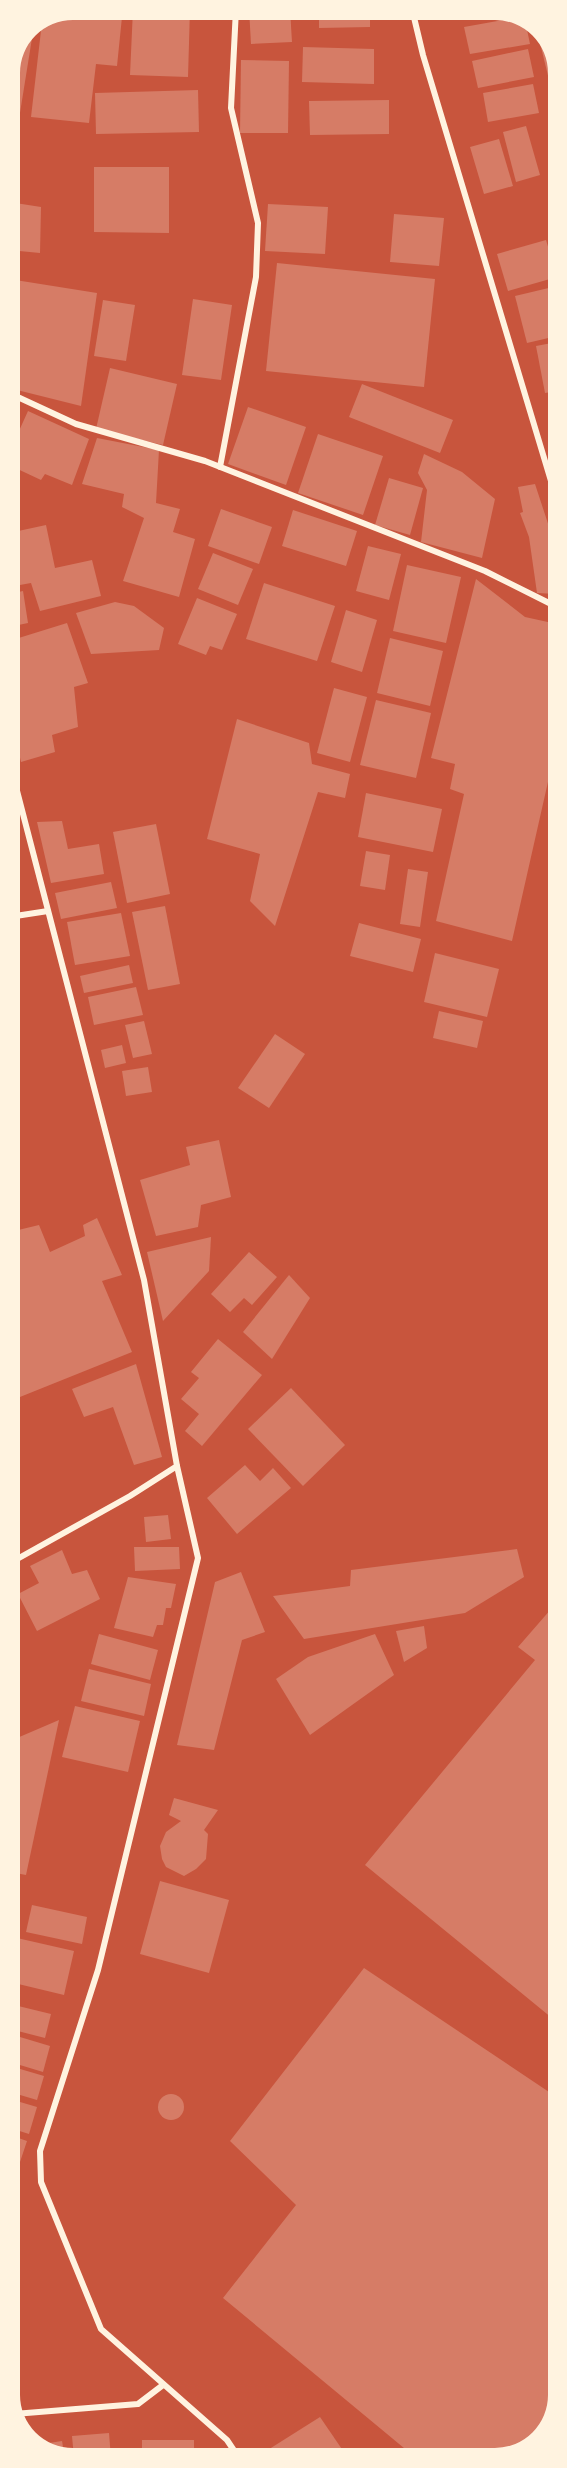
<svg xmlns="http://www.w3.org/2000/svg" width="567" height="2468" font-family="Mulish,sans-serif">
	<style>
		.building { fill: #d67c66 }
		.lines { fill: none; stroke-linecap: round; stroke-linejoin: round }
		.minor { stroke: #fff3e0; stroke-width: 6 }
	</style>
	<rect width="100%" height="100%" fill="#c8553d"/>
	<g class="building">
		<polygon points="133,9 190,9 188,77 130,75"/>
		<polygon points="249,9 290,9 292,42 251,44"/>
		<polygon points="319,9 370,9 370,27 319,28"/>
		<polygon points="444,9 489,9 489,11 446,18"/>
		<polygon points="67,11 122,17 117,66 96,64 89,123 31,117 42,22"/>
		<polygon points="519,17 525,20 530,44 470,54 464,27"/>
		<polygon points="26,31 33,32 19,119 9,118 9,72"/>
		<polygon points="545,38 557,60 557,91 552,92 539,39"/>
		<polygon points="303,47 374,49 374,84 302,82"/>
		<polygon points="528,49 534,77 478,88 472,61"/>
		<polygon points="241,60 289,61 288,133 240,133"/>
		<polygon points="533,84 539,113 488,122 483,93"/>
		<polygon points="198,90 199,132 96,134 95,93"/>
		<polygon points="557,96 557,120 556,120 552,97"/>
		<polygon points="389,100 389,134 310,135 309,101"/>
		<polygon points="526,126 540,175 516,182 503,132"/>
		<polygon points="499,139 513,186 484,194 470,147"/>
		<polygon points="94,167 169,167 169,233 94,232"/>
		<polygon points="9,202 41,207 40,253 9,250"/>
		<polygon points="268,204 328,207 325,254 265,251"/>
		<polygon points="394,214 444,218 439,266 390,262"/>
		<polygon points="546,240 557,277 508,291 497,254"/>
		<polygon points="277,263 435,279 424,387 266,371"/>
		<polygon points="9,279 97,293 81,406 9,388"/>
		<polygon points="557,286 557,336 527,343 515,296"/>
		<polygon points="193,299 232,305 221,380 182,375"/>
		<polygon points="103,300 135,305 126,361 94,356"/>
		<polygon points="557,342 557,391 545,393 536,346"/>
		<polygon points="110,368 177,384 163,445 96,429"/>
		<polygon points="362,384 453,420 440,453 349,417"/>
		<polygon points="557,401 557,425 556,425 550,403"/>
		<polygon points="248,407 306,427 286,485 228,464"/>
		<polygon points="28,411 89,439 72,485 45,474 41,480 9,465 9,453"/>
		<polygon points="318,434 383,456 363,515 298,493"/>
		<polygon points="97,438 159,450 156,503 180,509 173,532 195,539 179,597 123,581 144,518 122,507 124,494 82,484"/>
		<polygon points="424,454 462,472 495,499 482,558 421,542 427,490 418,473"/>
		<polygon points="389,478 423,488 410,535 375,525"/>
		<polygon points="535,484 557,551 557,594 537,593 529,537 520,513 523,512 518,487"/>
		<polygon points="221,509 272,527 259,564 208,546"/>
		<polygon points="293,510 357,531 346,566 282,546"/>
		<polygon points="46,525 55,568 92,560 101,596 40,611 31,583 9,587 9,533"/>
		<polygon points="368,546 401,554 389,600 356,591"/>
		<polygon points="213,553 253,569 238,605 198,589"/>
		<polygon points="407,565 461,577 446,643 393,631"/>
		<polygon points="476,579 525,617 557,624 557,742 512,941 436,921 464,794 450,789 455,764 431,758"/>
		<polygon points="264,583 335,606 317,661 246,639"/>
		<polygon points="23,591 28,623 9,627 9,594"/>
		<polygon points="197,598 237,614 222,650 210,646 206,655 178,644"/>
		<polygon points="115,602 134,606 164,628 159,650 91,654 76,613"/>
		<polygon points="346,610 377,620 362,672 331,662"/>
		<polygon points="67,623 88,683 74,687 78,727 52,735 55,752 21,762 9,709 9,641"/>
		<polygon points="390,638 443,651 430,706 377,693"/>
		<polygon points="334,688 367,697 350,762 317,753"/>
		<polygon points="376,700 431,713 416,778 360,765"/>
		<polygon points="237,719 309,743 312,764 350,774 345,798 318,792 275,926 250,901 260,854 207,839"/>
		<polygon points="366,793 442,809 433,852 358,837"/>
		<polygon points="62,821 68,849 99,844 104,874 51,883 37,822"/>
		<polygon points="156,824 170,894 127,903 113,832"/>
		<polygon points="366,851 390,855 385,890 360,886"/>
		<polygon points="408,869 428,872 420,927 400,924"/>
		<polygon points="111,882 117,908 61,919 55,893"/>
		<polygon points="165,906 180,984 148,990 132,912"/>
		<polygon points="121,913 130,956 75,965 67,922"/>
		<polygon points="359,923 421,939 413,972 350,956"/>
		<polygon points="435,953 499,969 487,1017 424,1002"/>
		<polygon points="129,965 133,983 84,993 80,976"/>
		<polygon points="136,987 143,1015 94,1025 88,997"/>
		<polygon points="439,1011 483,1021 477,1048 433,1038"/>
		<polygon points="144,1021 152,1054 133,1058 125,1025"/>
		<polygon points="275,1034 305,1054 269,1108 238,1088"/>
		<polygon points="122,1045 126,1063 105,1068 101,1050"/>
		<polygon points="148,1067 152,1092 126,1096 122,1071"/>
		<polygon points="219,1140 231,1197 201,1205 198,1227 156,1236 140,1180 190,1165 186,1147"/>
		<polygon points="97,1218 122,1275 102,1281 132,1352 10,1401 10,1232 39,1225 50,1252 85,1236 83,1225"/>
		<polygon points="211,1237 209,1271 163,1321 147,1252"/>
		<polygon points="249,1252 277,1277 252,1305 244,1298 230,1312 211,1294"/>
		<polygon points="289,1275 310,1298 272,1359 243,1332"/>
		<polygon points="218,1339 262,1375 202,1446 185,1431 199,1414 181,1399 199,1378 191,1372"/>
		<polygon points="136,1364 162,1457 134,1465 113,1407 84,1417 72,1389"/>
		<polygon points="291,1388 345,1445 303,1486 248,1429"/>
		<polygon points="245,1465 260,1481 273,1468 291,1488 237,1534 207,1498"/>
		<polygon points="168,1515 171,1539 146,1542 144,1517"/>
		<polygon points="134,1547 179,1547 180,1569 135,1571"/>
		<polygon points="517,1549 524,1577 465,1613 304,1639 273,1596 350,1586 351,1570"/>
		<polygon points="62,1550 72,1574 87,1570 100,1599 37,1631 18,1594 39,1583 30,1566"/>
		<polygon points="241,1572 265,1632 242,1640 214,1750 177,1745 215,1582"/>
		<polygon points="128,1577 176,1584 171,1608 166,1608 163,1625 157,1625 153,1637 114,1628"/>
		<polygon points="558,1601 558,2023 365,1865 535,1660 518,1647"/>
		<polygon points="424,1626 427,1648 404,1662 396,1631"/>
		<polygon points="99,1634 158,1650 150,1680 91,1664"/>
		<polygon points="375,1634 394,1675 310,1735 276,1679 308,1657"/>
		<polygon points="89,1669 151,1684 144,1716 81,1701"/>
		<polygon points="75,1706 140,1721 128,1772 62,1757"/>
		<polygon points="59,1720 26,1875 10,1872 10,1741"/>
		<polygon points="174,1798 218,1810 204,1830 208,1834 206,1859 196,1869 184,1876 166,1867 162,1859 160,1846 166,1832 181,1821 169,1815"/>
		<polygon points="160,1881 229,1900 209,1973 140,1954"/>
		<polygon points="32,1905 87,1917 82,1944 26,1932"/>
		<polygon points="17,1938 74,1951 64,1995 10,1982"/>
		<polygon points="364,1968 558,2098 558,2396 543,2437 507,2458 416,2458 223,2298 296,2205 230,2141"/>
		<polygon points="10,2004 51,2014 45,2038 10,2029"/>
		<polygon points="10,2034 50,2046 43,2072 10,2062"/>
		<polygon points="10,2066 44,2076 37,2100 10,2092"/>
		<circle cx="171" cy="2107" r="13"/>
		<polygon points="10,2099 37,2107 29,2134 10,2128"/>
		<polygon points="10,2135 27,2141 20,2162 10,2159"/>
		<polygon points="320,2417 348,2458 255,2458"/>
		<polygon points="109,2433 111,2458 74,2458 72,2436"/>
		<rect x="142" y="2440" width="52" height="18"/>
		<polygon points="62,2441 65,2458 36,2445"/>
	</g>
	<g class="lines">
		<g class="minor">
			<polyline points="412,9 423,55 557,501"/>
			<polyline points="9,393 76,424 205,461 485,571 557,607"/>
			<polyline points="220,467 256,277 258,223 231,108 236,9"/>
			<polyline points="9,760 144,1280 177,1466 130,1496 10,1563"/>
			<polyline points="9,799 19,800"/>
			<polyline points="9,917 48,911"/>
			<polyline points="177,1466 198,1558 98,1970 40,2151 41,2182 101,2329 227,2440 239,2458"/>
			<polyline points="14,2414 138,2404 163,2385"/>
		</g>
	</g>
	<path d="M0 0H567V2468H0ZM73 20H495A53 53 0 0 1 548 73V2395A53 53 0 0 1 495 2448H73A53 53 0 0 1 20 2395V73A53 53 0 0 1 73 20Z" fill="#fff3e0" fill-rule="evenodd"/>
</svg>
